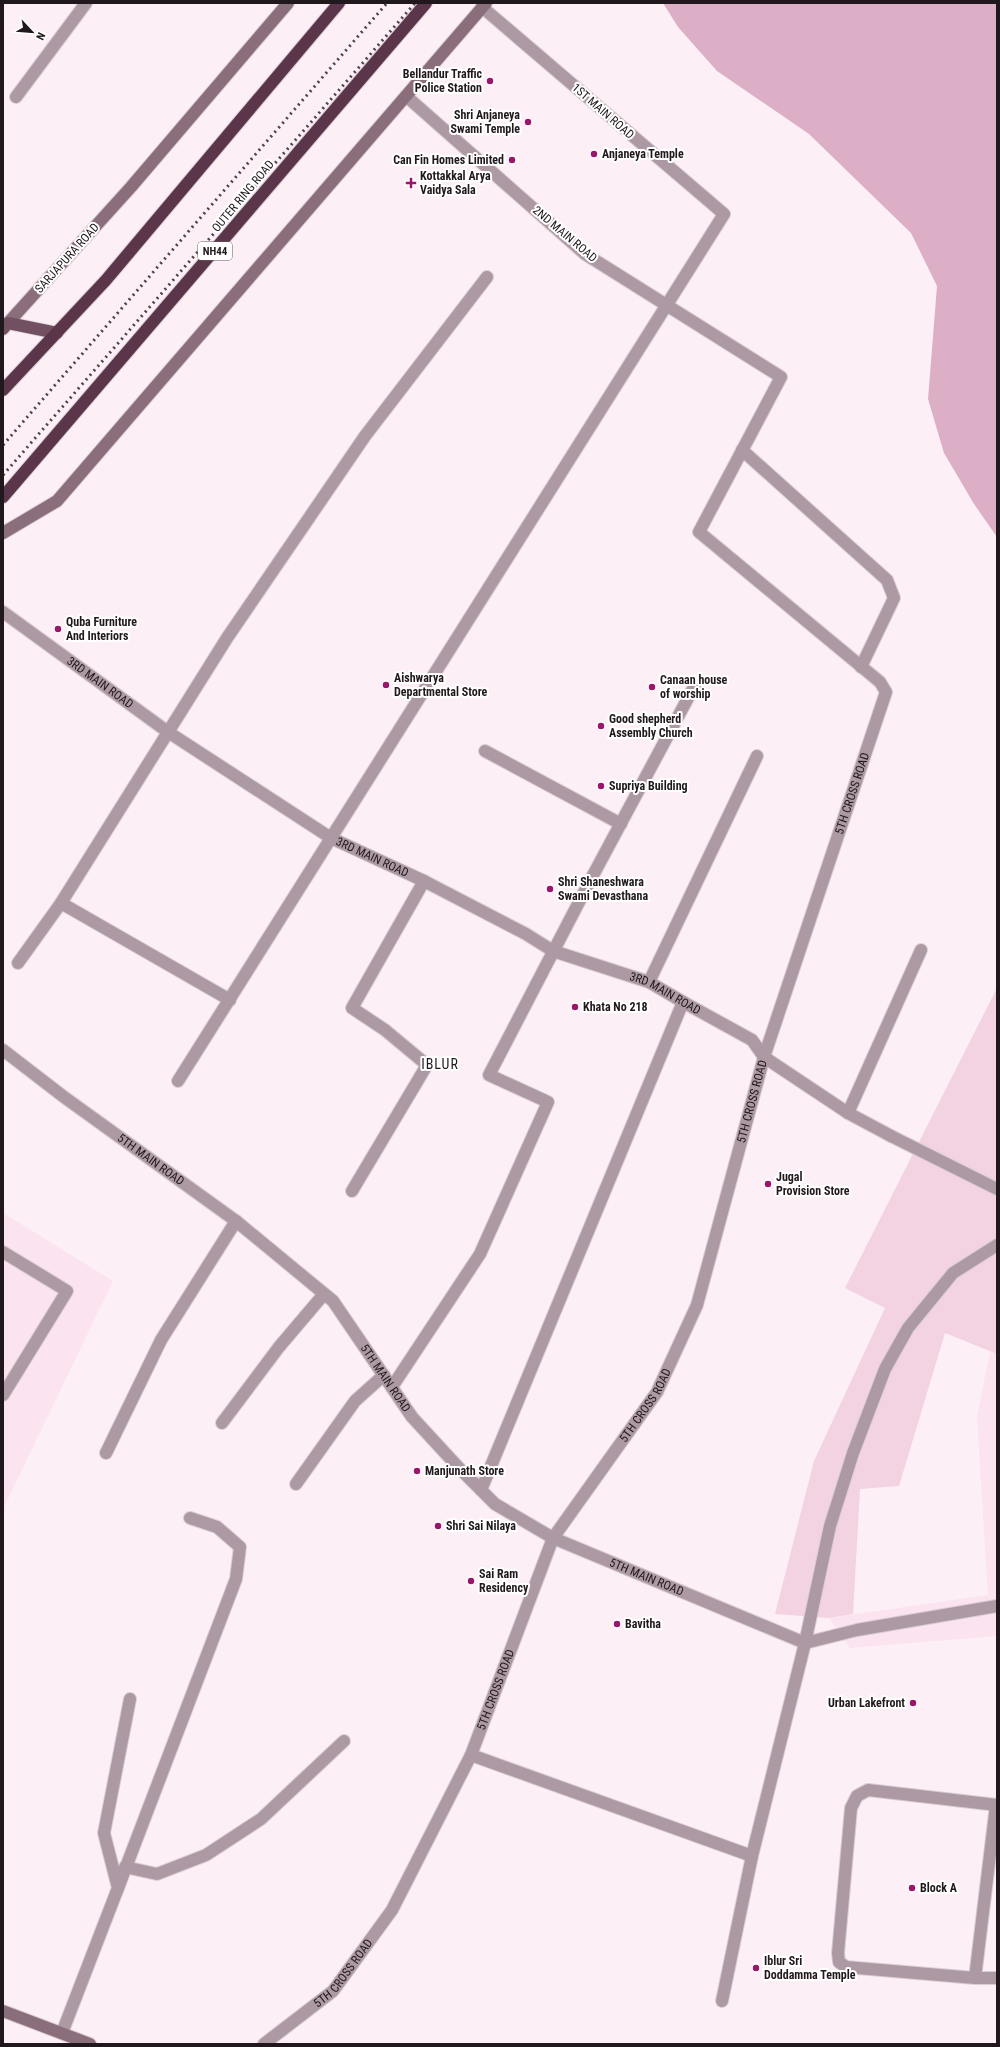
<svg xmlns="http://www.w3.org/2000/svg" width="1000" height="2047" font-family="'Roboto Condensed',sans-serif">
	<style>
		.built { fill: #fbe3ef }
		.green { fill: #f3d2e2 }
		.forest { fill: #dcafc6 }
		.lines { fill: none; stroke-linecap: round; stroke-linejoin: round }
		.lane-casing { stroke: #dacdd3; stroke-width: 14 }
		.street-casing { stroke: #dacdd3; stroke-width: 14 }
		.secondary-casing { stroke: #dacdd3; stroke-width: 14 }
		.primary-casing { stroke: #dacdd3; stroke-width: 14 }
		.highway-casing { stroke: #dacdd3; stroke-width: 14 }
		.lane { stroke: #ad99a3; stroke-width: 12 }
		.street { stroke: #ad99a3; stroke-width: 12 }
		.secondary { stroke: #8a6e7c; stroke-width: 12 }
		.primary { stroke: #715061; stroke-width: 12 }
		.highway { stroke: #5b364a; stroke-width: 12 }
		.rail { stroke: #4d4348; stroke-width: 3; stroke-dasharray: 2 4; stroke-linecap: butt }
		.poi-dot { fill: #99166c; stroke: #fff; stroke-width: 1.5 }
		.labels { text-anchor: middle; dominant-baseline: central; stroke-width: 4; stroke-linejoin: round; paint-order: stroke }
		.shield { fill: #fff; stroke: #635d60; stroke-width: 1 }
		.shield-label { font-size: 11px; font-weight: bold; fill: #20181c }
		.poi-label { font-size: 12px; font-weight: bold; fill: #20181c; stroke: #fff; text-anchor: start }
		.street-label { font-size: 12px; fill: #20181c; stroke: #fff }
		.quarter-label { font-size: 14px; letter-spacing: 1px; fill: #20181c; stroke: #fff }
	</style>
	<rect width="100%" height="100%" fill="#fdeff6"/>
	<g class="built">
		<polygon points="3,1213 113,1281 3,1509"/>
		<polygon points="990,1352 997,1354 997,1636 850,1648 829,1618 988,1595 977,1416"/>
	</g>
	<polygon class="green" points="997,988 997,1354 945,1333 899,1486 860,1489 853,1614 829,1618 775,1614 814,1461 885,1308 845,1288"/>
	<polygon class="forest" points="663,3 997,3 997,537 974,504 944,453 928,399 937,286 911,233 809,134 717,71 678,27"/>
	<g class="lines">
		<g class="lane-casing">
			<g id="lane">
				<polyline points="16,97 86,3"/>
				<polyline points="891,1136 997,1189"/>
				<polyline points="997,1245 953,1273 908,1328 885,1369 853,1453 830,1526 805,1643 857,1630 997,1606"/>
				<polyline points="3,1252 67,1291 3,1395"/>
				<polyline points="125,1867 157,1874 206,1855 261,1819 344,1741"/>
				<polyline points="118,1888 236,1579 240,1547 217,1527 190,1518"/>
				<polyline points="722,2001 752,1856"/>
				<polyline points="62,2033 118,1888 104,1833 130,1699"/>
			</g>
		</g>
		<g class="street-casing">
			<g id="street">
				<polyline points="742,450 887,580 894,598 861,667"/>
				<path id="s1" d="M 3,612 L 168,732 L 331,838 L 424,881 L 526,934 L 553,951 L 649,982 L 683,1002 L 752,1040 L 764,1057 L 848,1113 L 891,1136"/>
				<polyline points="485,751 621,824"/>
				<polyline points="61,903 230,1000"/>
				<polyline points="18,963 61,903 227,638 365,436 487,277"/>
				<polyline points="649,982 757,756"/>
				<path id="s2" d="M 3,1050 L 64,1097 L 236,1221 L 333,1301 L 412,1417 L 459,1468 L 495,1504 L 553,1538 L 805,1643 L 752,1856 L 471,1755"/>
				<polyline points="178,1081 724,214 482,7"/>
				<polyline points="848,1113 921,950"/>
				<polyline points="352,1191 427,1065 385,1030 352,1008 424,881"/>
				<polyline points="392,1387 480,1254 548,1102 489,1075 591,879 695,685"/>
				<polyline points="222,1423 279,1347 324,1294"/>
				<polyline points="106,1453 161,1340 236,1221"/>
				<polyline points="296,1484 355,1401 384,1375"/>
				<polyline points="481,1490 683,1002"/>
				<polyline points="997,1805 868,1790 857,1796 851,1808 838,1953 839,1962 846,1967 975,1978 997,1978"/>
				<polyline points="975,1978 996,1805"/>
				<path id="s3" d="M 264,2044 L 333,1991 L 392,1910 L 471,1755 L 553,1538 L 657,1392 L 697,1305 L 764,1057 L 886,692 L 880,682 L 699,532 L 781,377 L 585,254 L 406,96"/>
			</g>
		</g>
		<g class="secondary-casing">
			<g id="secondary">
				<polyline points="8,323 131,187 288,3"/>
				<polyline points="3,533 57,501 486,3"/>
				<polyline points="3,2011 90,2044"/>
			</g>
		</g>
		<g class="primary-casing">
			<polyline id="primary" points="3,329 8,323 57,333"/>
		</g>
		<g class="highway-casing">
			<g id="highway">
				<polyline points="3,390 106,280 339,3"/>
				<polyline points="3,497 426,3"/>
			</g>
		</g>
		<use href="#lane" class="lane"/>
		<use href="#street" class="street"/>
		<use href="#secondary" class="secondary"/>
		<use href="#primary" class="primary"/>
		<use href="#highway" class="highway"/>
		<g class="rail">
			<polyline points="3,445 387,3"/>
			<polyline points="3,475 415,3"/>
		</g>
	</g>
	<g class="poi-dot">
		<circle cx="490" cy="81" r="4"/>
		<circle cx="528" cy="122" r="4"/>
		<circle cx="594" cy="154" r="4"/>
		<circle cx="512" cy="160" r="4"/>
		<path d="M409 177h4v4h4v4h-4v4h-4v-4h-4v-4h4z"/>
		<circle cx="58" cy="629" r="4"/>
		<circle cx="386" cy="685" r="4"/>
		<circle cx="652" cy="687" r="4"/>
		<circle cx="601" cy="726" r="4"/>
		<circle cx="601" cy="786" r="4"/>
		<circle cx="550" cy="889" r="4"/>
		<circle cx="575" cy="1007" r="4"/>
		<circle cx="768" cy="1184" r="4"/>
		<circle cx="417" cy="1471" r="4"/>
		<circle cx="438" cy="1526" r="4"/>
		<circle cx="471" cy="1581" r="4"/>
		<circle cx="617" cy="1624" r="4"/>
		<circle cx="913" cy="1703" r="4"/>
		<circle cx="912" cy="1888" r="4"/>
		<circle cx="756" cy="1968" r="4"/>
	</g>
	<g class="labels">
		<rect class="shield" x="198" y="242" width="34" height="18" rx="3"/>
		<g class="shield-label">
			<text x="215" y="251">NH44</text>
		</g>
		<g class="poi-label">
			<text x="482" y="74" text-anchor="end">Bellandur Traffic<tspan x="482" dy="14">Police Station</tspan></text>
			<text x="520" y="115" text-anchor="end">Shri Anjaneya<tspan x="520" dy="14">Swami Temple</tspan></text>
			<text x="602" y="154">Anjaneya Temple</text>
			<text x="504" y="160" text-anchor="end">Can Fin Homes Limited</text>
			<text x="420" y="176">Kottakkal Arya<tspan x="420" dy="14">Vaidya Sala</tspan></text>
			<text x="66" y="622">Quba Furniture<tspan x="66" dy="14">And Interiors</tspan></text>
			<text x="394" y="678">Aishwarya<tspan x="394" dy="14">Departmental Store</tspan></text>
			<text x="660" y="680">Canaan house<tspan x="660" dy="14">of worship</tspan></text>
			<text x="609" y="719">Good shepherd<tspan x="609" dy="14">Assembly Church</tspan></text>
			<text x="609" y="786">Supriya Building</text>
			<text x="558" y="882">Shri Shaneshwara<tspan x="558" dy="14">Swami Devasthana</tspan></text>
			<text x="583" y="1007">Khata No 218</text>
			<text x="776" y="1177">Jugal<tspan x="776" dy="14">Provision Store</tspan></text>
			<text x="425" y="1471">Manjunath Store</text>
			<text x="446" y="1526">Shri Sai Nilaya</text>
			<text x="479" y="1574">Sai Ram<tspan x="479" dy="14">Residency</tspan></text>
			<text x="625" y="1624">Bavitha</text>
			<text x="905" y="1703" text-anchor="end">Urban Lakefront</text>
			<text x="920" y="1888">Block A</text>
			<text x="764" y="1961">Iblur Sri<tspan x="764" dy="14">Doddamma Temple</tspan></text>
		</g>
		<g class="street-label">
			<text transform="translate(603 111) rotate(41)">1ST MAIN ROAD</text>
			<text transform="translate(243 196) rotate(-50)">OUTER RING ROAD</text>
			<text transform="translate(565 234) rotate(40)">2ND MAIN ROAD</text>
			<text transform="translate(67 258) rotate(-48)">SARJAPURA ROAD</text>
			<text stroke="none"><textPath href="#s1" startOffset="120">3RD MAIN ROAD</textPath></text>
			<text stroke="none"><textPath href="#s3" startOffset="1403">5TH CROSS ROAD</textPath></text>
			<text stroke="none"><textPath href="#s1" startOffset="444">3RD MAIN ROAD</textPath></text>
			<text stroke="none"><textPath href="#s1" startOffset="768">3RD MAIN ROAD</textPath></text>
			<text stroke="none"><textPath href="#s3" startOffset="1079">5TH CROSS ROAD</textPath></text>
			<text stroke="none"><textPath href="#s2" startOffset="184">5TH MAIN ROAD</textPath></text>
			<text stroke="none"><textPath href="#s2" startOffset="508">5TH MAIN ROAD</textPath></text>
			<text stroke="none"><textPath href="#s3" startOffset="755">5TH CROSS ROAD</textPath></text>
			<text stroke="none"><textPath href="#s2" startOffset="844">5TH MAIN ROAD</textPath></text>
			<text stroke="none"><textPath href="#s3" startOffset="431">5TH CROSS ROAD</textPath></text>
			<text stroke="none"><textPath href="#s3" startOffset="107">5TH CROSS ROAD</textPath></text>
		</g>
		<g class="quarter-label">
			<text x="440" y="1064">IBLUR</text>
		</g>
	</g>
	<rect width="1000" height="2047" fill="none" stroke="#20181c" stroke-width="8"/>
	<g transform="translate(32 32) rotate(116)" stroke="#ffffff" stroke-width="3" paint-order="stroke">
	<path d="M0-3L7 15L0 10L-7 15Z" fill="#20181c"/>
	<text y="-6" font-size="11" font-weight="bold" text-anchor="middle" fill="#20181c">N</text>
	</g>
</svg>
